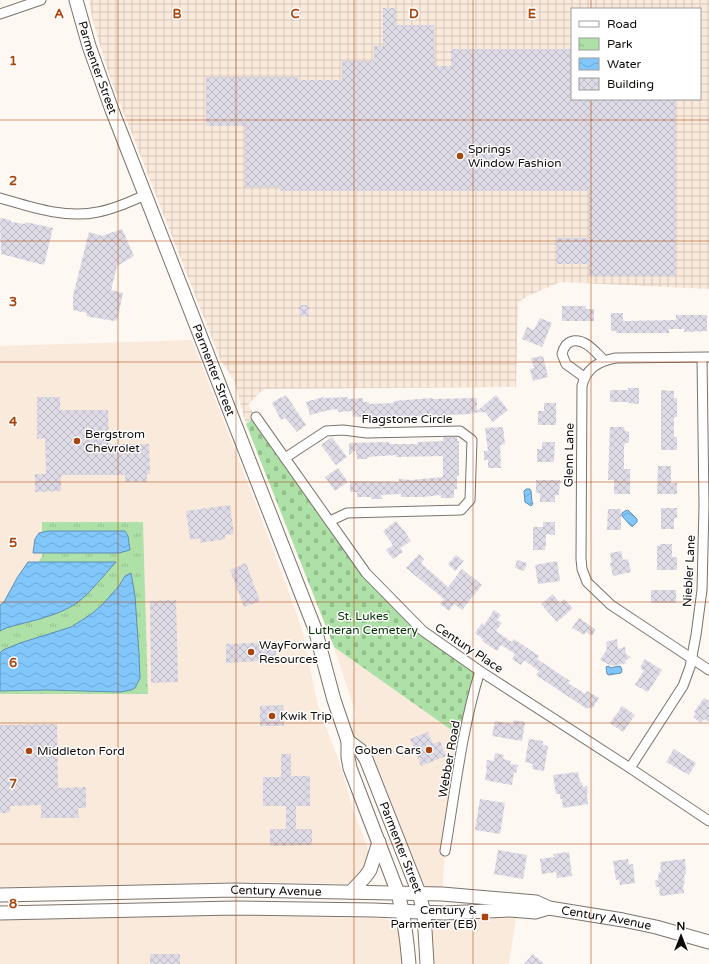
<svg xmlns="http://www.w3.org/2000/svg" width="709" height="964" font-family="'Varela Round',sans-serif">
	<style>
		.built { fill: #faeadc }
		.industrial { fill: url(#industrial-grid); fill-rule: evenodd }
		.cemetery { fill: url(#cemetery-stones) }
		.park { fill: url(#park-tufts) }
		.water { fill: url(#water-waves); stroke: #5f8fb3 }
		.building { fill: url(#building-cross-hatch) }
		.lines { fill: none; stroke-linecap: round; stroke-linejoin: round }
		.street-casing { stroke: #7c736c; stroke-width: 11 }
		.secondary-casing { stroke: #7c736c; stroke-width: 15 }
		.street { stroke: #fff; stroke-width: 9 }
		.secondary { stroke: #fff; stroke-width: 13 }
		.grid { fill: none; stroke: #a8440d; stroke-width: 1; stroke-opacity: 0.55 }
		.poi-dot { fill: #a8440d; stroke: #fff; stroke-width: 1.5 }
		.labels { text-anchor: middle; dominant-baseline: central; stroke-width: 3; stroke-linejoin: round; paint-order: stroke }
		.street-label { font-size: 12px; fill: #0f0b09; stroke: #fff }
		.poi-label { font-size: 12px; fill: #0f0b09; stroke: #fff; text-anchor: start }
		.park-label { font-size: 12px; fill: #003400; stroke: #fff }
		.grid-label { font-size: 13px; text-anchor: middle; font-weight: bold; fill: #a8440d; stroke: #fff; stroke-width: 3; stroke-linejoin: round; paint-order: stroke }
	</style>
	<defs>
		<pattern id="industrial-grid" width="8" height="8" patternUnits="userSpaceOnUse"><rect width="8" height="8" fill="#faeadc"/><path d="M0 4h8M4 0v8" fill="none" stroke="#d5c7bb"/></pattern>
		<pattern id="cemetery-stones" width="16" height="16" patternUnits="userSpaceOnUse"><rect width="16" height="16" fill="#ade1a7"/><path d="M2 7V4a2 2 0 0 1 4 0v3zM10 15v-3a2 2 0 0 1 4 0v3z" fill="#94c08e"/></pattern>
		<pattern id="park-tufts" width="24" height="20" patternUnits="userSpaceOnUse"><rect width="24" height="20" fill="#ade1a7"/><path d="M3 7l-1-3M5 7V3M7 7l1-3M15 17l-1-3M17 17v-4M19 17l1-3" fill="none" stroke="#94c08e"/></pattern>
		<pattern id="water-waves" width="16" height="10" patternUnits="userSpaceOnUse"><rect width="16" height="10" fill="#81c7fc"/><path d="M0 5q4-4 8 0t8 0" fill="none" stroke="#6eaad7"/></pattern>
		<pattern id="building-cross-hatch" width="8" height="8" patternUnits="userSpaceOnUse"><rect width="8" height="8" fill="#dedbe6"/><path d="M0 0l8 8M0 8l8-8" fill="none" stroke="#bdbbc4"/></pattern>
	</defs>
	<rect width="100%" height="100%" fill="#fef8f3"/>
	<g class="built">
		<polygon points="192,340 261,517 300,623 307,649 311,673 318,706 339,761 353,810 368,849 370,855 369,864 352,882 345,884 258,882 0,887 0,694 148,693 143,522 42,522 42,556 10,613 0,613 0,346"/>
		<polygon points="334,647 464,739 445,851 442,894 419,893 366,759 348,741 356,714"/>
		<polygon points="517,911 509,964 427,964 424,913"/>
		<polygon points="256,915 373,918 386,919 394,924 397,928 401,945 402,964 0,964 0,920"/>
	</g>
	<path class="industrial" d="M 89,0 L 709,0 L 709,289 L 560,282 L 528,296 L 518,302 L 516,387 L 266,389 L 259,393 L 248,405 L 256,417 L 246,424 L 234,380 L 220,359 L 110,78 L 93,22 ZM 572,9 L 700,9 L 700,99 L 572,99 Z"/>
	<polygon class="cemetery" points="256,417 366,573 395,603 480,671 464,739 334,647 246,424"/>
	<polygon class="park" points="42,522 143,522 148,694 0,694 0,613 10,612 42,556"/>
	<g class="water">
		<polygon points="526,489 530,489 531,491 532,502 533,504 531,506 525,502 524,491"/>
		<polygon points="628,510 637,519 637,522 633,526 631,526 622,516 622,513 625,511"/>
		<polygon points="48,531 125,531 128,536 130,550 119,553 33,553 35,539 39,533"/>
		<path d="M 28,562 L 116,562 C 103,576 92,591 77,603 C 56,617 30,621 6,628 L 0,631 L 0,605 L 4,602 L 17,578 Z"/>
		<polygon points="131,573 135,596 139,654 140,678 135,688 131,690 120,692 47,690 0,691 0,653 3,650 20,643 71,627 90,615 102,605 119,586 125,576"/>
		<polygon points="609,666 610,668 619,666 621,667 622,671 621,673 609,675 607,674 606,667"/>
	</g>
	<g class="building">
		<polygon points="383,8 396,8 396,25 434,25 435,66 451,66 451,49 572,49 572,99 676,99 676,276 589,276 589,264 556,264 556,238 589,238 589,191 280,191 280,187 245,187 245,126 206,126 206,77 298,77 298,80 342,80 342,61 374,61 374,46 383,46"/>
		<polygon points="0,218 11,220 11,222 25,224 26,222 53,228 44,265 1,254"/>
		<polygon points="122,229 134,256 117,266 111,290 123,293 117,321 115,320 114,321 86,316 87,313 73,310 73,296 89,232 102,236"/>
		<polygon points="299,305 309,305 309,316 303,317 299,314"/>
		<polygon points="562,306 586,306 586,309 594,309 594,321 562,321"/>
		<polygon points="611,313 623,313 623,321 676,320 676,315 707,315 707,331 684,332 684,329 669,329 669,333 616,333 616,331 611,331"/>
		<polygon points="540,318 552,323 542,347 522,339 527,327 534,330"/>
		<polygon points="543,356 548,377 533,381 530,369 534,368 531,358"/>
		<polygon points="628,388 639,388 639,404 628,403 628,402 610,402 610,390 628,390"/>
		<polygon points="661,390 674,391 674,398 677,398 677,417 674,417 674,437 677,437 677,450 661,450"/>
		<polygon points="286,395 306,425 297,432 285,418 281,420 272,403 281,397 282,398"/>
		<polygon points="496,395 508,410 493,422 485,412 470,413 470,414 447,415 447,417 437,417 437,415 373,419 373,416 353,417 352,411 338,412 338,409 329,410 310,415 306,402 323,397 324,398 348,397 348,399 363,398 363,402 369,402 369,404 394,403 394,401 432,398 432,399 477,398 477,411"/>
		<polygon points="37,397 60,397 60,410 108,410 109,444 149,444 150,474 147,474 147,482 125,482 125,475 61,475 61,491 35,492 35,474 46,474 45,438 37,439"/>
		<polygon points="544,403 556,403 556,425 538,425 538,411 544,411"/>
		<polygon points="503,427 505,444 500,445 501,468 488,468 488,460 484,460 484,451 488,451 485,428"/>
		<polygon points="610,427 624,427 625,431 629,432 629,443 625,443 624,447 624,469 630,469 630,494 614,494 614,480 608,480"/>
		<polygon points="332,437 347,457 336,465 321,445"/>
		<polygon points="443,437 457,437 457,441 459,441 459,476 457,476 457,489 454,489 454,498 441,498 441,495 422,497 401,497 401,494 381,495 382,499 371,499 371,497 357,497 357,492 350,492 350,481 399,482 399,479 411,480 443,477 443,456 396,457 396,455 367,457 367,459 357,459 356,450 349,455 349,443 389,442 389,444 418,444 418,442 443,441"/>
		<polygon points="542,442 555,442 554,462 537,462 537,449 542,449"/>
		<polygon points="658,466 671,466 671,483 677,483 677,494 657,494"/>
		<polygon points="338,468 348,482 335,491 325,477"/>
		<polygon points="536,480 560,480 559,495 555,495 555,502 540,502 540,493 536,493"/>
		<polygon points="230,505 234,534 225,535 225,539 200,543 200,538 190,540 186,511"/>
		<polygon points="661,508 677,508 677,518 674,518 674,529 661,529"/>
		<polygon points="608,509 621,509 621,530 607,530"/>
		<polygon points="396,521 402,529 403,529 411,541 400,548 403,552 393,559 386,550 393,545 383,531"/>
		<polygon points="543,522 555,522 555,535 546,534 546,546 545,546 545,550 533,550 533,527 543,527"/>
		<polygon points="660,544 672,544 672,557 677,557 677,570 657,570 657,546 660,546"/>
		<polygon points="621,551 623,560 628,559 631,572 613,576 610,563 612,563 610,553"/>
		<polygon points="419,554 424,559 421,563 448,587 462,569 482,585 462,610 454,604 449,611 440,604 444,599 406,568"/>
		<polygon points="456,555 464,561 455,571 448,564"/>
		<polygon points="517,560 527,563 524,571 515,568"/>
		<polygon points="557,561 560,581 538,584 535,565"/>
		<polygon points="246,563 260,601 244,607 230,570"/>
		<rect x="651" y="590" width="25" height="13"/>
		<polygon points="553,594 560,603 564,599 573,608 557,622 541,604"/>
		<polygon points="176,600 178,682 151,683 150,601"/>
		<polygon points="494,610 501,615 497,620 502,623 496,631 512,642 514,639 539,656 537,659 570,681 568,683 585,694 587,691 599,698 592,709 588,707 587,709 536,675 539,671 524,660 521,665 512,659 515,654 501,645 497,651 482,641 483,639 475,633 482,623 484,625"/>
		<polygon points="579,618 595,629 595,631 592,636 586,632 584,635 572,628"/>
		<polygon points="617,639 618,649 625,647 626,654 631,657 625,661 626,663 612,666 600,660 607,649 606,642"/>
		<polygon points="276,642 276,660 226,663 226,644"/>
		<polygon points="645,659 662,670 648,692 635,685 644,670 641,669 641,666"/>
		<polygon points="704,698 709,701 709,722 704,719 701,723 693,717 696,713 694,712"/>
		<polygon points="283,705 284,726 260,726 260,706"/>
		<polygon points="622,706 635,715 623,732 610,723"/>
		<polygon points="514,720 525,722 522,741 492,736 495,721 513,724"/>
		<polygon points="57,724 58,788 86,787 86,808 78,808 79,818 41,818 41,805 10,806 10,812 8,812 8,813 0,813 0,725"/>
		<polygon points="428,732 433,744 440,741 446,756 421,766 410,739"/>
		<polygon points="529,739 543,741 543,745 548,746 544,771 532,769 533,764 525,762"/>
		<polygon points="674,749 696,763 689,775 666,762"/>
		<polygon points="495,753 504,755 503,759 511,761 510,764 518,765 516,773 514,772 512,785 485,780 487,768 486,767 487,760 494,761"/>
		<polygon points="281,754 291,754 291,776 310,776 310,806 296,806 296,829 312,829 312,845 270,846 270,829 286,829 286,806 263,806 263,777 281,777"/>
		<polygon points="578,772 580,782 582,782 583,787 587,786 588,793 587,794 588,804 563,808 562,799 560,799 560,794 556,794 553,775"/>
		<polygon points="480,799 505,803 500,834 475,830"/>
		<polygon points="498,850 527,855 523,879 494,874"/>
		<polygon points="569,852 572,876 557,878 556,872 542,874 540,859 554,857 553,854"/>
		<polygon points="628,859 629,865 633,864 635,883 620,885 619,879 616,880 613,861"/>
		<polygon points="685,859 686,874 684,875 685,883 683,884 684,893 660,896 659,887 656,887 655,881 658,880 659,872 661,872 660,862"/>
		<rect x="150" y="954" width="30" height="10"/>
		<polygon points="533,954 544,964 524,964"/>
	</g>
	<g class="lines">
		<g class="street-casing">
			<g id="street">
				<polyline points="0,14 41,0"/>
				<path d="M 0,198 C 31,207 65,219 98,212 C 114,209 130,202 145,195"/>
				<path d="M 709,357 L 616,358 C 599,361 586,368 582,386 L 581,559 L 582,569 L 587,582 L 611,605 L 709,670"/>
				<path d="M 584,377 L 566,364 L 562,354 C 564,347 566,343 573,341 C 586,339 595,352 604,360"/>
				<polyline points="256,417 366,573 423,631 480,671 630,768 709,821"/>
				<polyline points="285,458 326,431 343,430 367,433 460,431 472,440 470,500 461,510 347,513 330,521"/>
				<polyline points="630,768 683,686 690,667 696,635 702,590 704,506 702,358"/>
				<path d="M 445,851 C 455,792 462,728 480,671"/>
			</g>
		</g>
		<g class="secondary-casing">
			<g id="secondary">
				<path id="s1" d="M 76,0 L 89,46 L 112,110 L 315,629 L 334,700 L 348,741 L 348,757 L 350,768 L 398,893 C 404,916 407,940 409,964"/>
				<path id="s2" d="M 348,741 L 360,750 L 366,759 L 419,893 L 424,913 L 427,964"/>
				<polyline points="351,892 365,877 370,870 379,842"/>
				<path id="s3" d="M 0,895 L 235,890 L 442,894 L 536,902 L 549,908 L 623,920 L 656,927 L 709,942"/>
				<polyline points="0,913 235,908 373,910 444,913 510,910 535,912 549,908"/>
			</g>
		</g>
		<use href="#street" class="street"/>
		<use href="#secondary" class="secondary"/>
	</g>
	<path class="grid" d="M 118,0 L 118,964M 236,0 L 236,964M 354,0 L 354,964M 473,0 L 473,964M 591,0 L 591,9M 591,99 L 591,964M 0,120 L 709,120M 0,241 L 709,241M 0,362 L 709,362M 0,482 L 709,482M 0,602 L 709,602M 0,723 L 709,723M 0,844 L 709,844"/>
	<g class="poi-dot">
		<circle cx="460" cy="156" r="4"/>
		<circle cx="77" cy="441" r="4"/>
		<circle cx="251" cy="652" r="4"/>
		<circle cx="272" cy="716" r="4"/>
		<circle cx="429" cy="750" r="4"/>
		<circle cx="29" cy="751" r="4"/>
		<rect x="481" y="913" width="8" height="8" rx="2"/>
	</g>
	<g class="labels">
		<g class="street-label">
			<text stroke="none"><textPath href="#s1" startOffset="71">Parmenter Street</textPath></text>
			<text stroke="none"><textPath href="#s1" startOffset="395">Parmenter Street</textPath></text>
			<text x="407" y="419">Flagstone Circle</text>
			<text transform="translate(569 455) rotate(-89)">Glenn Lane</text>
			<text transform="translate(689 571) rotate(-87)">Niebler Lane</text>
			<text transform="translate(469 648) rotate(34)">Century Place</text>
			<text transform="translate(449 759) rotate(-80)">Webber Road</text>
			<text stroke="none"><textPath href="#s2" startOffset="121">Parmenter Street</textPath></text>
			<text stroke="none"><textPath href="#s3" startOffset="276">Century Avenue</textPath></text>
			<text stroke="none"><textPath href="#s3" startOffset="609">Century Avenue</textPath></text>
		</g>
		<g class="poi-label">
			<text x="468" y="149">Springs<tspan x="468" dy="14">Window Fashion</tspan></text>
			<text x="85" y="434">Bergstrom<tspan x="85" dy="14">Chevrolet</tspan></text>
			<text x="259" y="645">WayForward<tspan x="259" dy="14">Resources</tspan></text>
			<text x="280" y="716">Kwik Trip</text>
			<text x="421" y="750" text-anchor="end">Goben Cars</text>
			<text x="37" y="751">Middleton Ford</text>
			<text x="477" y="910" text-anchor="end">Century &amp;<tspan x="477" dy="14">Parmenter (EB)</tspan></text>
		</g>
		<g class="park-label">
			<text x="363" y="616">St. Lukes<tspan x="363" dy="14">Lutheran Cemetery</tspan></text>
		</g>
	</g>
	<g class="grid-label">
		<text x="59" y="18">A</text>
		<text x="177" y="18">B</text>
		<text x="295" y="18">C</text>
		<text x="414" y="18">D</text>
		<text x="532" y="18">E</text>
		<text x="13" y="65">1</text>
		<text x="13" y="185">2</text>
		<text x="13" y="306">3</text>
		<text x="13" y="426">4</text>
		<text x="13" y="547">5</text>
		<text x="13" y="667">6</text>
		<text x="13" y="788">7</text>
		<text x="13" y="908">8</text>
	</g>
	<rect x="571" y="8" width="130" height="92" fill="#ffffff" stroke="#9f9d9d"/>
	<rect x="579" y="21" width="20" height="6" fill="#ffffff" stroke="#9f9d9d"/>
	<text x="607" y="28" font-size="12" fill="#0f0b09">Road</text>
	<rect x="579" y="38" width="20" height="12" fill="url(#park-tufts)" stroke="#9f9d9d"/>
	<text x="607" y="48" font-size="12" fill="#0f0b09">Park</text>
	<rect x="579" y="58" width="20" height="12" fill="url(#water-waves)" stroke="#9f9d9d"/>
	<text x="607" y="68" font-size="12" fill="#0f0b09">Water</text>
	<rect x="579" y="78" width="20" height="12" fill="url(#building-cross-hatch)" stroke="#9f9d9d"/>
	<text x="607" y="88" font-size="12" fill="#0f0b09">Building</text>
	<g transform="translate(681 936)" stroke="#ffffff" stroke-width="3" paint-order="stroke">
	<path d="M0-3L7 15L0 10L-7 15Z" fill="#0f0b09"/>
	<text y="-6" font-size="11" font-weight="bold" text-anchor="middle" fill="#0f0b09">N</text>
	</g>
</svg>
